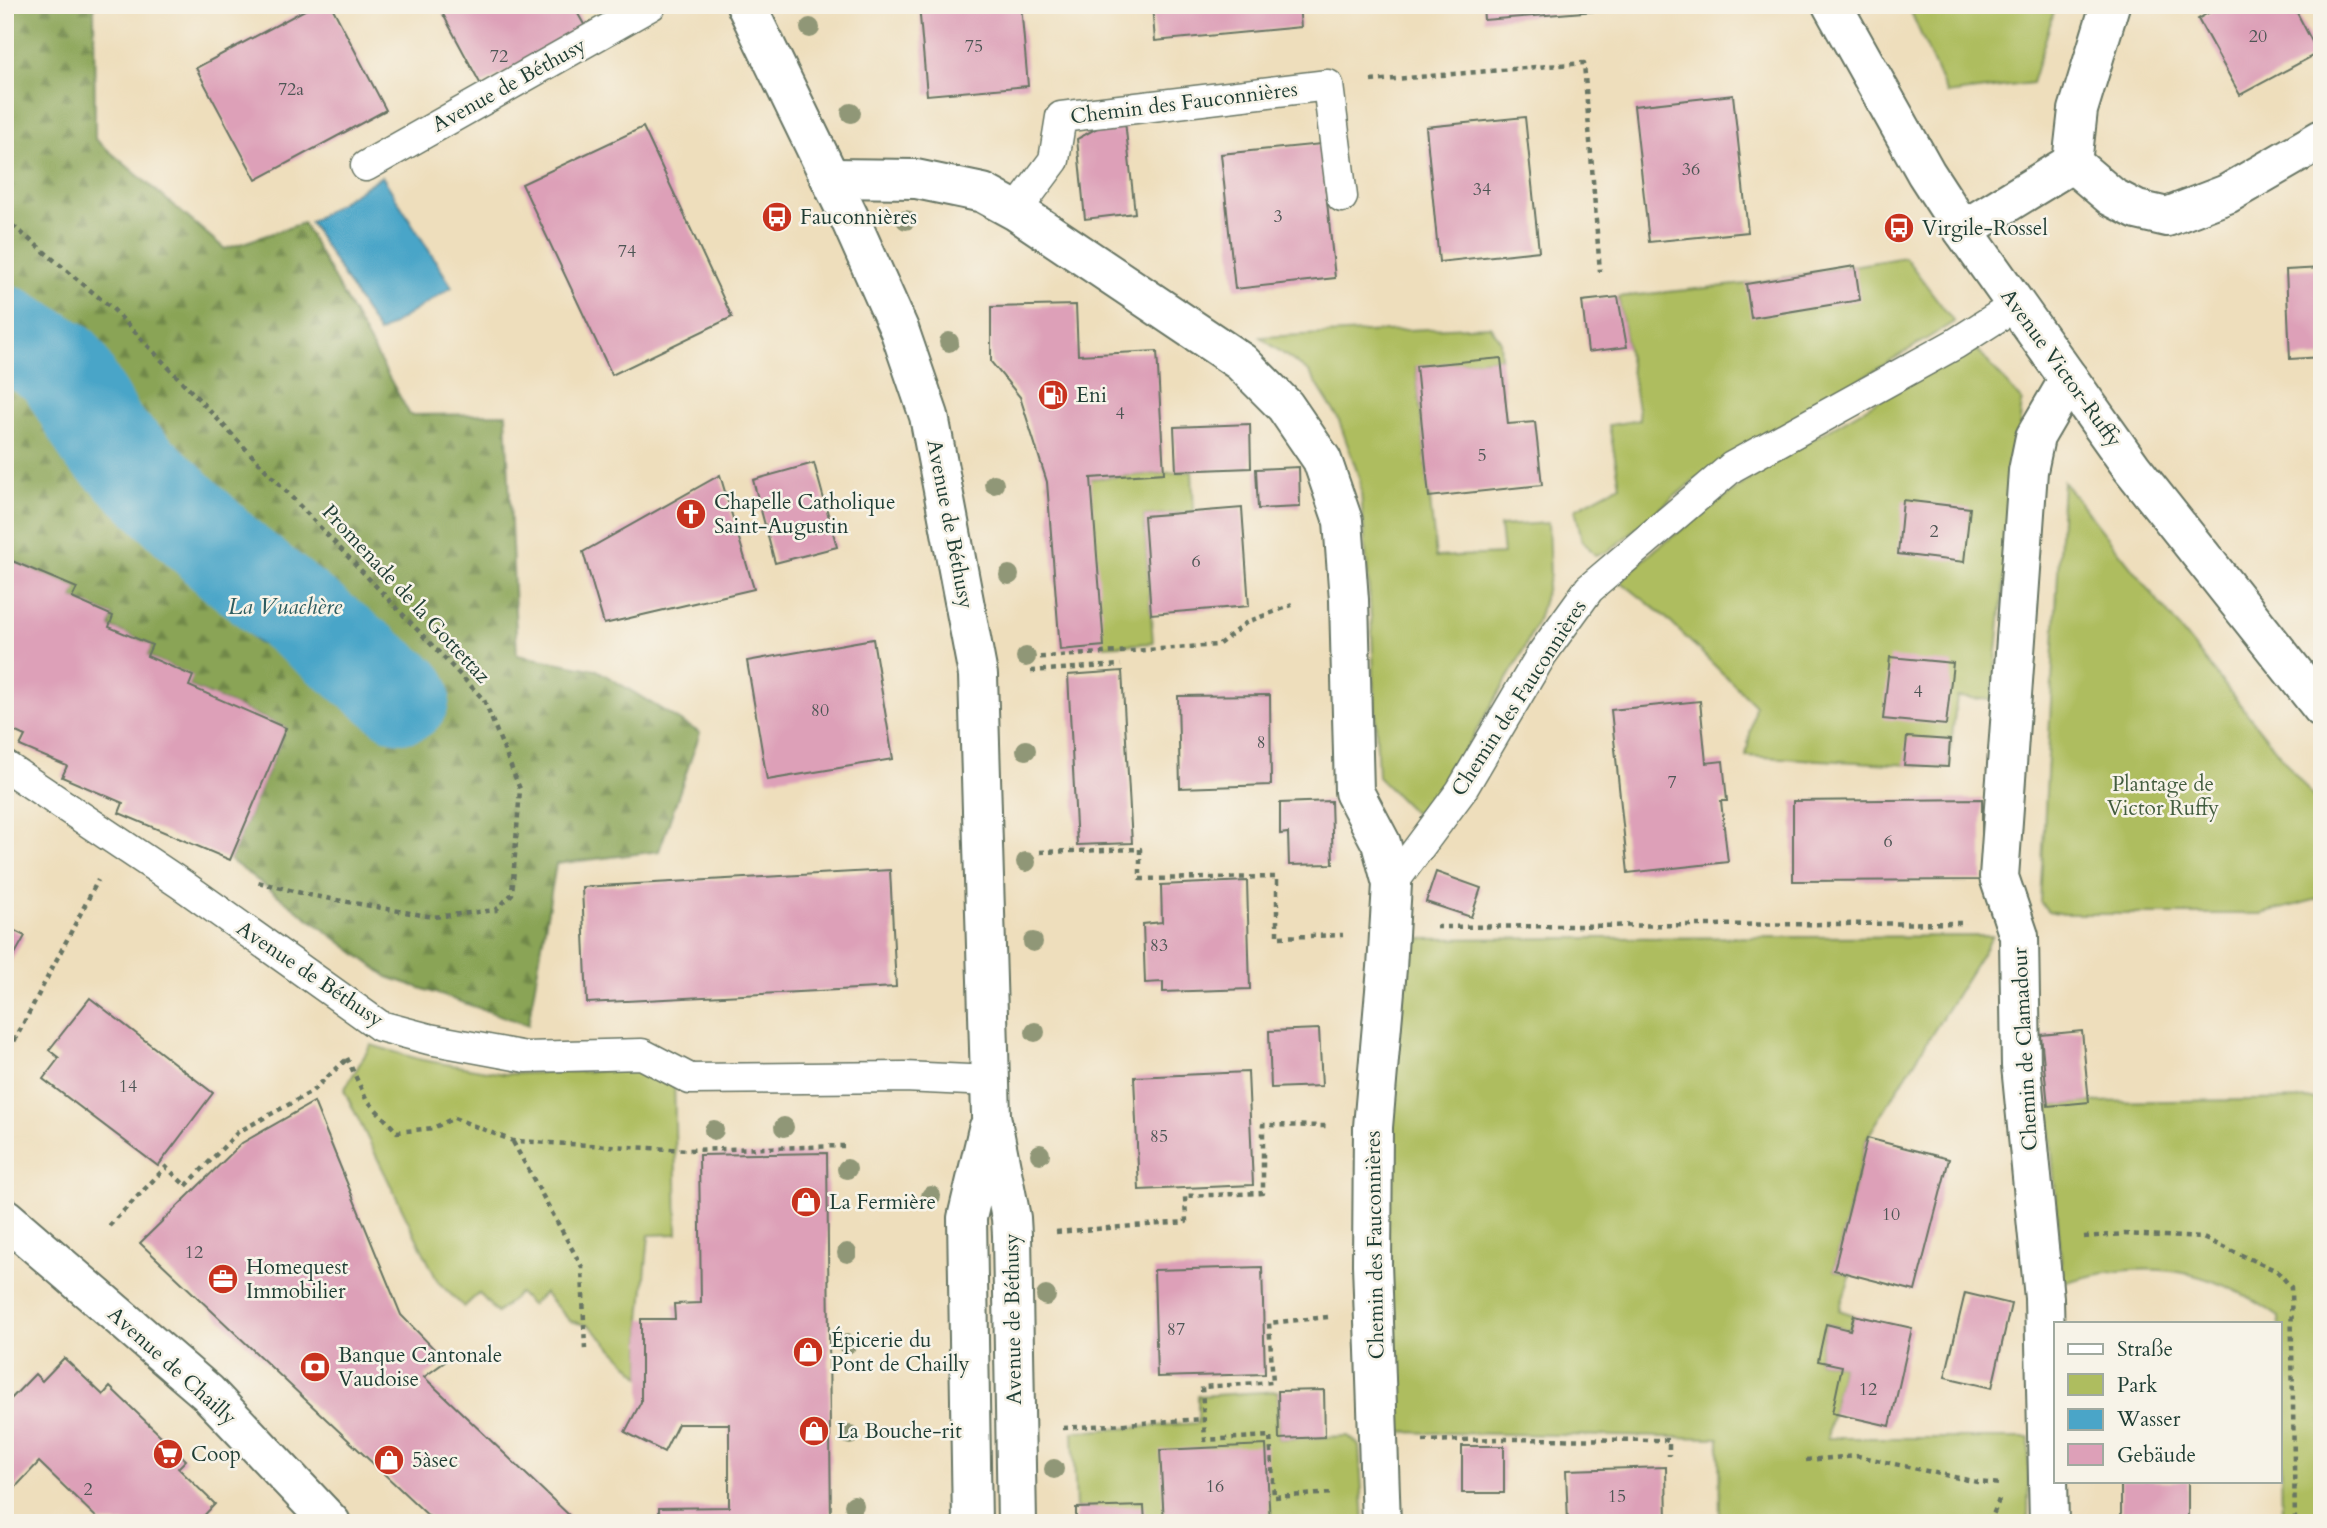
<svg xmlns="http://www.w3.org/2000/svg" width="2327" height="1528" font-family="Cardo,serif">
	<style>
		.forest { fill: url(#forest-firs); stroke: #547045; stroke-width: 2 }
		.green { fill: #aebd5f; stroke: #667d4a; stroke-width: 2 }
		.water { fill: #4aa5c8; stroke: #34717e; stroke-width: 2 }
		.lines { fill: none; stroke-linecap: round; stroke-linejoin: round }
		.river { stroke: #4aa5c8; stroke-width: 94 }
		.building { fill: #dda0b8 }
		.service-casing { stroke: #677564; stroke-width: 33 }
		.minor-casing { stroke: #677564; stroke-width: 42 }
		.tertiary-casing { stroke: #677564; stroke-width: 42 }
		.path { stroke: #677564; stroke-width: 4.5; stroke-dasharray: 5 5; stroke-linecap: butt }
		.service { stroke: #fff; stroke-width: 30 }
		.minor { stroke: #fff; stroke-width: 38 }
		.tertiary { stroke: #fff; stroke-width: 38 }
		.tree { fill: #909777 }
		.labels { text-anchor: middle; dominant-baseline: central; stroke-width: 5; stroke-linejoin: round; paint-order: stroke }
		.number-label { font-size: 18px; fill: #4e5655 }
		.street-label { font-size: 21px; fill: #1f3d34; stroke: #f7f3e8 }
		.poi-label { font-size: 21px; fill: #1f3d34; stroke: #f7f3e8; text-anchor: start }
		.park-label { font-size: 21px; fill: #435d3f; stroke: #f7f3e8 }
		.water-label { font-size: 23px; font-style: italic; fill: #2c5c60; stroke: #f7f3e8 }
	</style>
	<defs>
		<pattern id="forest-firs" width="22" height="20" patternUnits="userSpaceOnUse" patternTransform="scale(1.75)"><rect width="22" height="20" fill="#8aa456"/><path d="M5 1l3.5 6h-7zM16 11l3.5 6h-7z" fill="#708748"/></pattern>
	</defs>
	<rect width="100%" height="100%" fill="#f7f3e8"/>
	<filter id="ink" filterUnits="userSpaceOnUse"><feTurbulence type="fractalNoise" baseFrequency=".0143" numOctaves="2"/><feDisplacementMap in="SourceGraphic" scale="14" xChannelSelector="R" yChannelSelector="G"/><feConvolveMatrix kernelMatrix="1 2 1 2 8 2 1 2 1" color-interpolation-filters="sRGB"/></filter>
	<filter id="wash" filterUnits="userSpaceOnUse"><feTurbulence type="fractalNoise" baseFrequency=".00686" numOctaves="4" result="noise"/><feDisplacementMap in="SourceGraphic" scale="28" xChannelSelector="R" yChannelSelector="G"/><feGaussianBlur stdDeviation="1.57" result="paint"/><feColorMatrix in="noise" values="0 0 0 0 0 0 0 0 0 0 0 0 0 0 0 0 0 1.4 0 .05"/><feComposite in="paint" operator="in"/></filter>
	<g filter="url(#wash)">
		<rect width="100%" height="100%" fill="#eedebc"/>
		<polygon class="forest" points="5,5 94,5 95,139 225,249 303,223 410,415 506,414 517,655 597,670 700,733 659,851 556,864 528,1025 388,977 230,860 286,728 189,686 192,676 147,656 152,645 109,627 113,616 72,598 76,588 5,558"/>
		<g class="green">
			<polygon points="1908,5 2056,5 2032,83 1947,94"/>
			<polygon points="1905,257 1954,322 1692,482 1608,552 1595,555 1582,540 1575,509 1620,485 1609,425 1640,420 1618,297 1746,284"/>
			<polygon points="1490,326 1500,340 1501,358 1416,367 1436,557 1503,554 1500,526 1548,523 1550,575 1539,617 1520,657 1435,801 1414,813 1378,777 1372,630 1360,480 1338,418 1310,373 1260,337"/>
			<polygon points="1973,345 2022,401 1992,700 1957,697 1948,767 1746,756 1755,705 1664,616 1620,581 1657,548 1767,466"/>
			<polygon points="1192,471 1194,512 1144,516 1153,643 1104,646 1047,482"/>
			<polygon points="2063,481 2322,808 2322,898 2261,914 2063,914 2048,911 2040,902"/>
			<polygon points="1993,936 1867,1138 1834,1270 1851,1275 1839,1310 1854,1315 1850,1330 1826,1324 1818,1361 1842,1366 1827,1438 2029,1438 2028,1523 1720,1523 1719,1438 1391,1432 1382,1188 1408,939"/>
			<polygon points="371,1045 422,1060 504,1074 674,1069 677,1234 649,1235 641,1319 641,1377 590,1326 570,1321 544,1293 531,1305 519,1293 497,1313 479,1293 464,1307 438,1282 344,1090"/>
			<path d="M 2322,1099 L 2322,1523 L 2282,1523 L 2279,1317 C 2208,1266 2146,1258 2063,1283 L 2048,1106 L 2089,1102 Z"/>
			<polygon points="1278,1391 1279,1439 1348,1436 1359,1445 1364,1523 1097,1523 1096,1508 1076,1508 1073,1432 1198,1423 1198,1396"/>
		</g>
		<g class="water">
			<polygon points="382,176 452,287 379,333 310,222"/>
			<polygon points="256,558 305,566 359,623 344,651 304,656 258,643 227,608 221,586 232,561"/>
		</g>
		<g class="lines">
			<polyline class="river" points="5,332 61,365 103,438 232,561 403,696"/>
		</g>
		<g id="blocks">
			<g class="building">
				<polygon points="314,5 331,5 386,110 256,180 196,68"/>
				<polygon points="438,5 573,5 586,28 481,85"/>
				<polygon points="919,5 1021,5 1028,86 927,95"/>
				<polygon points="1152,5 1299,5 1301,27 1155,41"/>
				<polygon points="1483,5 1643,5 1644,7 1484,20"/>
				<polygon points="2222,5 2293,5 2318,53 2240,95 2198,19"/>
				<polygon points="1733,95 1748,232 1649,242 1634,106"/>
				<polygon points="1525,117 1539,251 1439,262 1426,127"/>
				<polygon points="1125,121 1135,213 1085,219 1077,139 1106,123"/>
				<polygon points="643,127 732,317 612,375 522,184"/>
				<polygon points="1321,144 1335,278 1235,289 1221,154"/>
				<polygon points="1855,266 1860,300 1751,318 1746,284"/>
				<polygon points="2322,268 2322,357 2290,359 2286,270"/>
				<polygon points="1618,297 1627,347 1588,352 1582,301"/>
				<polygon points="1076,305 1078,355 1157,351 1164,473 1091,478 1104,646 1060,650 1047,482 1020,397 991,362 991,307"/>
				<polygon points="1501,358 1508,424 1535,422 1542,485 1429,497 1416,366"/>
				<polygon points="1250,424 1251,468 1176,471 1174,427"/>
				<polygon points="814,463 837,547 775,563 753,480"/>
				<polygon points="1299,467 1300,507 1258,509 1256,469"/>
				<polygon points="720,475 754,589 604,624 583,552"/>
				<polygon points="1903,500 1970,508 1964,562 1898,554"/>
				<polygon points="1242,508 1249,606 1151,614 1144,516"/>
				<polygon points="5,558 77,588 72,598 113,616 109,627 152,645 147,656 193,676 189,686 286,728 230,860 119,813 123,803 62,777 67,766 20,746 25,736 5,727"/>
				<polygon points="873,639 893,759 767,780 747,661"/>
				<polygon points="1890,657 1953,663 1946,725 1883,719"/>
				<polygon points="1122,671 1132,843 1077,845 1068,675"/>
				<polygon points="1270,695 1271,785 1180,788 1178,696"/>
				<polygon points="1700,701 1706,763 1723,761 1727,801 1721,801 1728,862 1628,873 1611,710"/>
				<polygon points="1907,737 1950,740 1948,767 1904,765"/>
				<polygon points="1982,799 1982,880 1793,881 1793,801"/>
				<polygon points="1331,801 1333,864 1289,865 1288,833 1280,834 1280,803"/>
				<polygon points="890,870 896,987 587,1003 582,887"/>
				<polygon points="1436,872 1481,888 1471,917 1426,902"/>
				<polygon points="1247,881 1250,989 1163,992 1163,982 1145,983 1143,924 1162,922 1161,885"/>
				<polygon points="5,926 25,936 5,972"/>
				<polygon points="90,998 213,1093 158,1166 43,1079 59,1058 49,1050"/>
				<polygon points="1319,1029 1322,1086 1271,1088 1269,1031"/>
				<polygon points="2082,1031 2089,1102 2048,1106 2041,1035"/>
				<polygon points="1248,1072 1253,1185 1139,1190 1134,1077"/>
				<polygon points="314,1102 401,1315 446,1361 424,1377 569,1515 562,1523 436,1523 140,1243 242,1143"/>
				<polygon points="1867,1138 1949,1159 1915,1291 1834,1270"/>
				<polygon points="827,1153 831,1523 659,1523 659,1508 729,1507 729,1424 678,1424 664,1452 625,1432 641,1402 641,1319 675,1319 674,1304 701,1303 699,1155"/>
				<polygon points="1262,1267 1265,1374 1157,1377 1154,1270"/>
				<polygon points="1965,1293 2011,1304 1992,1388 1945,1377"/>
				<polygon points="1854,1315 1912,1328 1890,1426 1832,1413 1842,1366 1818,1361 1826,1324 1850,1330"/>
				<polygon points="64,1358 103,1395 110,1387 186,1460 178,1468 215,1504 197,1523 102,1523 39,1462 11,1492 5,1487 5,1405 35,1374 42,1381"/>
				<polygon points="1324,1390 1325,1437 1279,1439 1278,1391"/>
				<polygon points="1266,1445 1270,1523 1164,1523 1160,1450"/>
				<rect x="1462" y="1446" width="42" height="47"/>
				<polygon points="1666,1467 1667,1523 1568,1523 1566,1470"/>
				<rect x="2121" y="1481" width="67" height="41"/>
				<polygon points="1144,1506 1145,1523 1076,1523 1076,1508"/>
			</g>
		</g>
	</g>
	<g filter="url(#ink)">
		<use href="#blocks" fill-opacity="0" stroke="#677564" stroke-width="2"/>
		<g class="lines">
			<g class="service-casing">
				<g id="service">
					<polyline points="366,166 651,5"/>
					<polyline points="1016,211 1054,160 1061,117 1328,85 1342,197"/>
					<polyline points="5,766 181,884 380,1026 429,1039 526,1057 642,1054 690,1079 904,1077 990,1081"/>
					<polyline points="1392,884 1461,791 1542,654 1589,589 1732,467 1955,344 2016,305"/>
				</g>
			</g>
			<g class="minor-casing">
				<g id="minor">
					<polyline points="2072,163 2112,197 2137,210 2167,217 2227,194 2322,139"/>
					<polyline points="2072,163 2078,110 2110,5"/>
					<polyline points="830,178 916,179 983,193 1016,211 1241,362 1285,406 1322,460 1343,521 1349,600 1354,792 1381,843 1392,884 1387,968 1373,1127 1372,1264 1381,1523"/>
					<polyline points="1963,230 2072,163"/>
					<polyline points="2049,1523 2044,1298 2021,1066 2019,936 1999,877 2028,471 2035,437 2069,379"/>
				</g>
			</g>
			<g class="tertiary-casing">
				<g id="tertiary">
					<polyline points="746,5 849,217 899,329 929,416 978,675 991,1116 1011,1218 1012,1235 1017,1523"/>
					<polyline points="1832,5 1926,173 1963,230 2132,468 2322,708"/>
					<polyline points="5,1218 208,1393 331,1523"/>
					<polyline points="972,1523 967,1218 988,1129"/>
				</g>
			</g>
			<g class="path">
				<polyline points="1371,81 1584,63 1600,272"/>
				<polyline points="5,219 114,310 484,700 520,789 512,894 496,910 433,917 309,895 254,881"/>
				<polyline points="1030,658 1218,645 1247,622 1292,605"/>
				<polyline points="1031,671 1121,665"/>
				<polyline points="1040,852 1140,849 1140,879 1277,877 1277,937 1343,935"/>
				<polyline points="1436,927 1966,923"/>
				<polyline points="347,1058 366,1099 397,1132 433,1128 454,1118 513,1141 688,1150 844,1146"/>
				<polyline points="5,1059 98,880"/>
				<polyline points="513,1142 582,1267 585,1350"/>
				<polyline points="109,1226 166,1167 186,1186 238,1132 310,1093 348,1058"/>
				<polyline points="1056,1232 1186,1222 1185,1196 1263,1193 1263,1125 1326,1126"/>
				<polyline points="2084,1237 2124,1234 2203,1238 2277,1271 2291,1287 2295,1523"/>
				<polyline points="1328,1317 1269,1323 1273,1382 1202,1387 1205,1440 1270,1436 1274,1497 1333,1493"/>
				<polyline points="1063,1428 1204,1419"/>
				<polyline points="1423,1441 1500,1439 1669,1440 1669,1456"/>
				<polyline points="1806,1460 1858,1456 1977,1482 2001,1484"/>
				<polyline points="1990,1523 2000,1497"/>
			</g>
			<use href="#service" class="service"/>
			<use href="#minor" class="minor"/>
			<use href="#tertiary" class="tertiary"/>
		</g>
		<g class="tree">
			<circle cx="810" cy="28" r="10"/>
			<circle cx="851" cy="113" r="10"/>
			<circle cx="906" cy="220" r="10"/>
			<circle cx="949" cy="342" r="10"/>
			<circle cx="994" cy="484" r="10"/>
			<circle cx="1009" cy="575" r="10"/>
			<circle cx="1026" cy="657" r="10"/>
			<circle cx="1026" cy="750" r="10"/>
			<circle cx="1026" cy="862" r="10"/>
			<circle cx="1033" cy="942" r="10"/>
			<circle cx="1035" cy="1032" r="10"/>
			<circle cx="784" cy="1127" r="10"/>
			<circle cx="714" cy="1130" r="10"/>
			<circle cx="1040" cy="1154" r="10"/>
			<circle cx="847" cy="1169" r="10"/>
			<circle cx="931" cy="1196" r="10"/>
			<circle cx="847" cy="1253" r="10"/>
			<circle cx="1046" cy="1296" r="10"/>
			<circle cx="847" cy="1344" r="10"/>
			<circle cx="850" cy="1435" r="10"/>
			<circle cx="1054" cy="1469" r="10"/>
			<circle cx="854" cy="1505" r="10"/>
		</g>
	</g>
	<defs>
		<g id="bus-disc" transform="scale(1.575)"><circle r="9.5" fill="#c8321e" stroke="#f7f3e8"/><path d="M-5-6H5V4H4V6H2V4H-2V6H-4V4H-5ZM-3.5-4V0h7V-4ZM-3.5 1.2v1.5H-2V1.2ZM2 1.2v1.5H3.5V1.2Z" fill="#fff"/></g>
		<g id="fuel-disc" transform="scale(1.575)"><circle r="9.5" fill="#c8321e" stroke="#f7f3e8"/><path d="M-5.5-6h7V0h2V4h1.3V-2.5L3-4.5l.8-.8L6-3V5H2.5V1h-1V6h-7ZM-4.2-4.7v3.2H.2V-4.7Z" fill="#fff"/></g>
		<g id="church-disc" transform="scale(1.575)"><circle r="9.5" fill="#c8321e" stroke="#f7f3e8"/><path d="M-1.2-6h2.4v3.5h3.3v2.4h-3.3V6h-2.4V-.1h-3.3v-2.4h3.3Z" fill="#fff"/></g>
		<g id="shop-disc" transform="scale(1.575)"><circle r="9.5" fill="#c8321e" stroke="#f7f3e8"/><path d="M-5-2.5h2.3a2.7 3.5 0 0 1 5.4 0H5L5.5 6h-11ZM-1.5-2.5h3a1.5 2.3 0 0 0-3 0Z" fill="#fff"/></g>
		<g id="office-disc" transform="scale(1.575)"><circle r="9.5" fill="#c8321e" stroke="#f7f3e8"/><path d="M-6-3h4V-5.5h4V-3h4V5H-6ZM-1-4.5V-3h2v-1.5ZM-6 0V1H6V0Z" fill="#fff"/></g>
		<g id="bank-disc" transform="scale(1.575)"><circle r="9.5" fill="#c8321e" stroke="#f7f3e8"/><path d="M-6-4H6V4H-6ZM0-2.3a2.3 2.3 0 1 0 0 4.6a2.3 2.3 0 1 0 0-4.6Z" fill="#fff"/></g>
		<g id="supermarket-disc" transform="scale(1.575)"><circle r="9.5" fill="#c8321e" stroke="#f7f3e8"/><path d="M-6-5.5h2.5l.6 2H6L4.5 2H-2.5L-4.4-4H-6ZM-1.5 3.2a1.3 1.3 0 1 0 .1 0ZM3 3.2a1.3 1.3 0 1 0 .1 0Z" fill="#fff"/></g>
	</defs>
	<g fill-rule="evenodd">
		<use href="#bus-disc" x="777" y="217"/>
		<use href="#bus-disc" x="1899" y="228"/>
		<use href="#fuel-disc" x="1053" y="395"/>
		<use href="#church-disc" x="691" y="514"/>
		<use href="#shop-disc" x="806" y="1202"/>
		<use href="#office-disc" x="223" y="1279"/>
		<use href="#shop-disc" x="808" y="1352"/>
		<use href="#bank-disc" x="315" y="1367"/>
		<use href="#shop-disc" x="814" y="1431"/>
		<use href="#supermarket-disc" x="168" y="1454"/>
		<use href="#shop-disc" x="389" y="1460"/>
	</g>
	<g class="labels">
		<g class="number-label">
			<text x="2258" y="36">20</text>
			<text x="974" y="46">75</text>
			<text x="499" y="56">72</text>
			<text x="291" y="89">72a</text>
			<text x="1691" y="169">36</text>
			<text x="1482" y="189">34</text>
			<text x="1278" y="216">3</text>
			<text x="627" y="251">74</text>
			<text x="1120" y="413">4</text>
			<text x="1482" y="455">5</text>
			<text x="1934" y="531">2</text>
			<text x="1196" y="561">6</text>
			<text x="1918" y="691">4</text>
			<text x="820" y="710">80</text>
			<text x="1261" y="742">8</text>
			<text x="1672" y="782">7</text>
			<text x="1888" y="841">6</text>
			<text x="1159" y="945">83</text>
			<text x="128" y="1086">14</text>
			<text x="1159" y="1136">85</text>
			<text x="1891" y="1214">10</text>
			<text x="194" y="1252">12</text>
			<text x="1176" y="1329">87</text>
			<text x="1868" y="1389">12</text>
			<text x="1215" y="1486">16</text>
			<text x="88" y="1489">2</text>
			<text x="1617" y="1496">15</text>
		</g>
		<g class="street-label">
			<text transform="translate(509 85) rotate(-29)">Avenue de Béthusy</text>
			<text transform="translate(1184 103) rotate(-7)">Chemin des Fauconnières</text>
			<text transform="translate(2061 368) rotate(54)">Avenue Victor-Ruffy</text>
			<text transform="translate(950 524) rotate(79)">Avenue de Béthusy</text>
			<text transform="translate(406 594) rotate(47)">Promenade de la Gottettaz</text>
			<text transform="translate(1519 698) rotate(-57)">Chemin des Fauconnières</text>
			<text transform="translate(310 974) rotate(34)">Avenue de Béthusy</text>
			<text transform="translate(2025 1049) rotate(-93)">Chemin de Clamadour</text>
			<text transform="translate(1375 1245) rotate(-91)">Chemin des Fauconnières</text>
			<text transform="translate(1013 1319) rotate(-91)">Avenue de Béthusy</text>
			<text transform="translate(172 1366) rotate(42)">Avenue de Chailly</text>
		</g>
		<g class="poi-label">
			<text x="800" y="217">Fauconnières</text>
			<text x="1922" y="228">Virgile-Rossel</text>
			<text x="1076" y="395">Eni</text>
			<text x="714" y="502">Chapelle Catholique<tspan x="714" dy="24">Saint-Augustin</tspan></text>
			<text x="829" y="1202">La Fermière</text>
			<text x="246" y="1267">Homequest<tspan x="246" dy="24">Immobilier</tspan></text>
			<text x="831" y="1340">Épicerie du<tspan x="831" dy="24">Pont de Chailly</tspan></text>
			<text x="338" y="1355">Banque Cantonale<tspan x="338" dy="24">Vaudoise</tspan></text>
			<text x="837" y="1431">La Bouche-rit</text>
			<text x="191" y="1454">Coop</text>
			<text x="412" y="1460">5àsec</text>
		</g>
		<g class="park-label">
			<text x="2163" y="784">Plantage de<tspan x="2163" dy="24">Victor Ruffy</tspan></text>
		</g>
		<g class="water-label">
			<text x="285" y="606">La Vuachère</text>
		</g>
	</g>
	<rect width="2327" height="1528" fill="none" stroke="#f7f3e8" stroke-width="28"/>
	<rect x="2054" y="1322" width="228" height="161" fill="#f7f3e8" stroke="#a1aaa0" stroke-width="2"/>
	<rect x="2068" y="1344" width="35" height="10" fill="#ffffff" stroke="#a1aaa0" stroke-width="2"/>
	<text x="2117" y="1356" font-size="21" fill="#1f3d34">Straße</text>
	<rect x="2068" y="1374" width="35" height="21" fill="#aebd5f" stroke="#a1aaa0" stroke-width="2"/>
	<text x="2117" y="1392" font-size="21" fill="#1f3d34">Park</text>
	<rect x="2068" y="1409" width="35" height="21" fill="#4aa5c8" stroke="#a1aaa0" stroke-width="2"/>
	<text x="2117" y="1426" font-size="21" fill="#1f3d34">Wasser</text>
	<rect x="2068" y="1444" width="35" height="21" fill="#dda0b8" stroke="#a1aaa0" stroke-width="2"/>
	<text x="2117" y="1462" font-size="21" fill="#1f3d34">Gebäude</text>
</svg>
